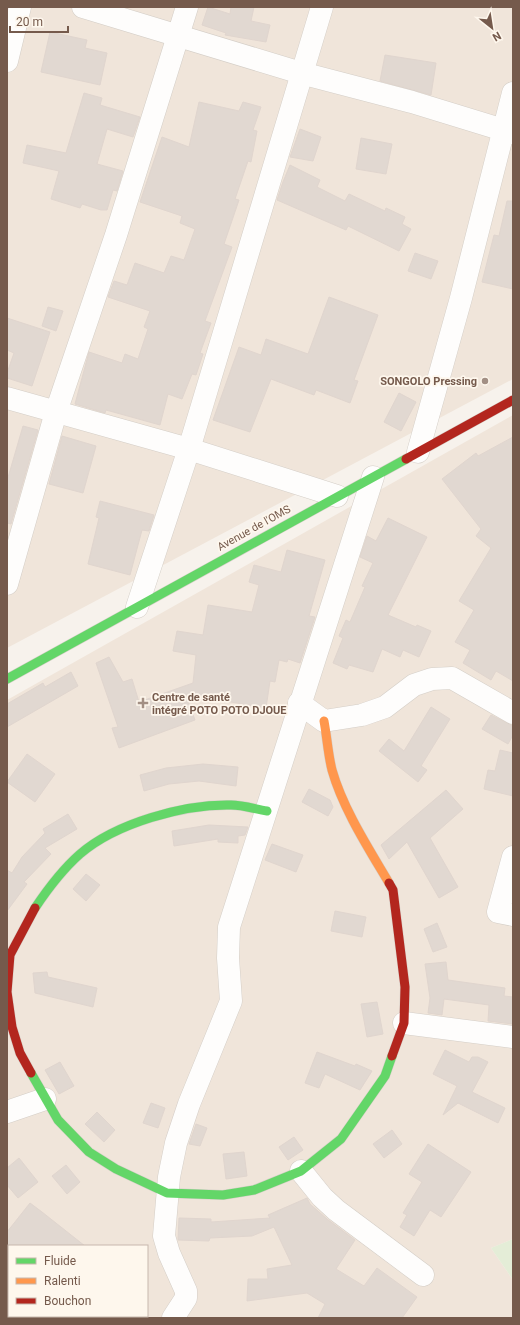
<svg xmlns="http://www.w3.org/2000/svg" width="520" height="1325" font-family="Roboto,sans-serif">
	<style>
		.residential { fill: #f0e5da; fill-rule: evenodd }
		.green { fill: #e4edd7 }
		.building { fill: #e1d8d1; stroke: #e0d5ce }
		.lines { fill: none; stroke-linecap: round; stroke-linejoin: round }
		.street-casing { stroke: #d4cec7; stroke-width: 23 }
		.fast-casing { stroke: #d6cfc8; stroke-width: 10 }
		.slow-casing { stroke: #d6cfc8; stroke-width: 10 }
		.jam-casing { stroke: #d6cfc8; stroke-width: 10 }
		.street { stroke: #fefdfc; stroke-width: 22 }
		.fast { stroke: #63d668; stroke-width: 9 }
		.slow { stroke: #ff974d; stroke-width: 9 }
		.jam { stroke: #b3261e; stroke-width: 9 }
		.poi-dot { fill: #a28f84; stroke: #fef7ed; stroke-width: 1.5 }
		.labels { text-anchor: middle; dominant-baseline: central; stroke-width: 3.5; stroke-linejoin: round; paint-order: stroke }
		.poi-label { font-size: 11px; font-weight: bold; fill: #755a4c; stroke: #fef7ed; text-anchor: end }
		.street-label { font-size: 11px; fill: #755a4c; stroke: #fef7ed }
	</style>
	<rect width="100%" height="100%" fill="#f7f2ec"/>
	<g class="residential">
		<polygon points="7,7 513,7 513,379 7,648"/>
		<path d="M 513,415 L 513,1239 L 491,1248 L 513,1280 L 513,1318 L 7,1318 L 7,700 ZM 9,1246 L 147,1246 L 147,1316 L 9,1316 Z"/>
	</g>
	<polygon class="green" points="513,1239 513,1280 491,1248"/>
	<g class="building">
		<polygon points="208,7 230,14 231,7 254,7 251,21 270,25 266,42 225,35 226,33 202,25"/>
		<polygon points="50,32 87,40 85,48 107,53 100,85 41,72"/>
		<polygon points="385,55 436,63 431,95 380,81"/>
		<polygon points="84,93 102,98 100,105 140,117 133,137 107,129 97,164 123,171 117,191 113,190 107,210 101,210 82,204 80,208 51,199 59,171 23,163 27,145 66,153"/>
		<polygon points="199,102 239,111 243,102 261,107 253,130 257,131 251,162 248,161 235,199 239,200 224,244 232,247 205,321 211,323 200,353 203,354 196,375 192,374 182,399 168,394 160,425 106,410 105,413 75,404 89,352 122,363 125,354 138,359 148,329 144,327 150,311 108,297 114,281 127,285 135,263 164,273 171,256 184,260 195,229 180,223 182,216 140,202 162,137 189,147"/>
		<polygon points="300,129 321,137 313,161 290,157"/>
		<polygon points="361,138 392,144 386,174 356,169"/>
		<polygon points="290,165 320,180 317,187 345,201 349,194 385,211 386,208 405,217 402,224 411,229 399,251 348,226 346,230 277,200 283,182"/>
		<polygon points="507,201 513,201 513,289 482,282 494,235 499,236"/>
		<polygon points="415,253 438,261 431,279 408,271"/>
		<polygon points="329,297 378,315 354,380 358,381 350,403 316,390 314,395 271,379 250,432 213,420 239,347 261,355 266,339 308,354"/>
		<polygon points="48,307 63,311 56,331 42,326"/>
		<polygon points="7,318 50,332 32,386 7,378 7,373 14,353 7,350"/>
		<polygon points="399,393 416,402 401,431 384,422"/>
		<polygon points="23,426 38,430 11,524 7,523 7,481"/>
		<polygon points="62,436 96,446 83,493 49,484"/>
		<polygon points="513,437 513,681 496,671 491,680 463,663 470,650 455,642 474,610 459,601 491,548 476,536 481,529 442,479 476,453 478,456"/>
		<polygon points="100,501 154,515 149,531 142,530 130,575 88,564 99,518 96,517"/>
		<polygon points="388,518 427,537 388,615 416,627 417,625 431,631 419,657 403,650 400,657 382,649 373,672 349,665 347,669 333,663 343,638 339,636 346,620 350,622 365,587 362,586 373,563 360,557 367,536 376,541"/>
		<polygon points="287,550 325,560 309,616 315,617 300,663 288,659 287,662 279,660 275,682 270,681 266,708 225,701 226,698 186,695 195,720 119,748 112,728 118,727 96,663 109,657 123,682 132,679 139,702 193,683 196,655 173,651 177,631 203,635 208,605 252,612 259,585 249,582 254,565 281,572"/>
		<polygon points="71,672 78,686 7,727 7,704 43,683 45,687"/>
		<polygon points="431,707 450,719 421,766 427,770 418,782 379,751 389,739 404,751"/>
		<polygon points="491,715 513,726 513,735 508,744 482,729"/>
		<polygon points="500,750 513,753 513,796 484,789 488,770 495,771"/>
		<polygon points="27,754 55,774 35,802 7,782"/>
		<polygon points="203,764 238,767 236,786 199,781 169,784 144,791 140,775 166,768"/>
		<polygon points="309,789 330,800 333,807 328,816 302,802"/>
		<polygon points="446,790 463,809 430,838 458,887 439,898 407,842 389,859 381,845"/>
		<polygon points="68,814 77,829 45,848 51,854 24,882 27,884 7,911 7,870 12,873 22,857 45,833 43,829"/>
		<polygon points="209,825 248,827 245,835 238,836 238,843 218,842 218,839 174,846 172,831"/>
		<polygon points="272,844 303,855 296,872 265,860"/>
		<polygon points="86,874 100,885 86,901 73,889"/>
		<polygon points="335,911 366,917 362,937 331,931"/>
		<polygon points="437,923 447,947 433,952 424,929"/>
		<polygon points="446,962 448,980 505,988 504,996 513,997 513,1024 488,1021 489,1005 444,999 442,1015 428,1013 430,998 425,964"/>
		<polygon points="47,972 48,977 97,988 93,1007 35,993 33,973"/>
		<polygon points="377,1002 383,1034 367,1037 361,1004"/>
		<polygon points="445,1050 469,1062 472,1057 478,1057 488,1062 472,1092 505,1108 498,1123 458,1103 443,1115 457,1086 433,1074"/>
		<polygon points="317,1052 355,1066 356,1064 372,1071 360,1090 325,1074 319,1088 305,1083"/>
		<polygon points="60,1062 74,1086 59,1094 45,1070"/>
		<polygon points="151,1103 165,1108 158,1128 143,1123"/>
		<polygon points="97,1112 115,1130 104,1142 85,1124"/>
		<polygon points="196,1124 207,1128 200,1146 189,1144"/>
		<polygon points="392,1130 402,1144 384,1158 373,1144"/>
		<polygon points="294,1137 303,1150 288,1160 279,1147"/>
		<polygon points="428,1144 471,1172 441,1217 430,1210 414,1236 400,1227 407,1215 403,1213 422,1182 409,1174"/>
		<polygon points="244,1152 247,1176 226,1179 223,1154"/>
		<polygon points="19,1158 38,1182 18,1198 7,1185 7,1168"/>
		<polygon points="66,1165 80,1182 67,1194 52,1176"/>
		<polygon points="307,1198 310,1204 327,1219 355,1240 336,1269 364,1286 377,1268 417,1297 402,1318 318,1318 325,1304 307,1293 247,1301 248,1279 268,1279 267,1269 292,1265 274,1227 252,1236 210,1238 209,1241 178,1240 179,1218 211,1219 211,1222 270,1218 268,1215"/>
		<polygon points="30,1203 42,1212 85,1246 7,1246 7,1232"/>
	</g>
	<g class="lines">
		<g class="street-casing">
			<g id="street">
				<polyline points="83,7 301,73 412,102 513,133"/>
				<polyline points="7,61 20,7"/>
				<polyline points="7,398 189,449 337,496"/>
				<polyline points="418,452 461,298 513,93"/>
				<polyline points="7,584 56,412 116,235 187,7"/>
				<polyline points="137,607 189,449 322,7"/>
				<polyline points="299,703 324,721 362,715 385,707 414,685 432,679 452,678 513,713"/>
				<polyline points="513,857 498,912 513,915"/>
				<polyline points="404,1023 513,1037"/>
				<polyline points="7,1112 45,1099"/>
				<polyline points="301,1171 322,1197 336,1210 423,1275"/>
				<polyline points="173,1318 186,1298 186,1291 169,1253 164,1236 169,1177 176,1143 189,1104 231,1001 228,958 229,927 373,477"/>
			</g>
		</g>
		<g class="fast-casing">
			<g id="fast">
				<polyline points="7,679 406,459"/>
				<path d="M 35,908 C 47,890 63,869 80,854 C 116,823 184,804 231,805 C 243,805 255,809 267,811"/>
				<polyline points="31,1073 58,1120 89,1152 116,1169 167,1193 223,1195 254,1190 301,1171 341,1139 385,1076 392,1056"/>
			</g>
		</g>
		<g class="slow-casing">
			<path id="slow" d="M 324,721 C 327,737 328,754 332,770 C 343,809 369,849 389,883"/>
		</g>
		<g class="jam-casing">
			<g id="jam">
				<polyline points="406,459 513,400"/>
				<polyline points="389,883 393,890 405,987 404,1023 392,1056"/>
				<polyline points="31,1073 20,1053 12,1027 7,992 10,955 35,908"/>
			</g>
		</g>
		<use href="#street" class="street"/>
		<use href="#fast" class="fast"/>
		<use href="#slow" class="slow"/>
		<use href="#jam" class="jam"/>
	</g>
	<g class="poi-dot">
		<circle cx="485" cy="381" r="4"/>
		<path d="M141 697h4v4h4v4h-4v4h-4v-4h-4v-4h4z"/>
	</g>
	<g class="labels">
		<g class="poi-label">
			<text x="477" y="381">SONGOLO Pressing</text>
			<text x="152" y="697" text-anchor="start">Centre de santé<tspan x="152" dy="13">intégré POTO POTO DJOUE</tspan></text>
		</g>
		<g class="street-label">
			<text transform="translate(254 528) rotate(-29)">Avenue de l'OMS</text>
		</g>
	</g>
	<rect width="520" height="1325" fill="none" stroke="#755a4c" stroke-width="16"/>
	<rect x="8" y="1245" width="140" height="72" fill="#fef7ed" stroke="#c7b8ad"/>
	<rect x="16" y="1258" width="20" height="6" fill="#63d668" stroke="#c7b8ad"/>
	<text x="44" y="1265" font-size="12" fill="#755a4c">Fluide</text>
	<rect x="16" y="1278" width="20" height="6" fill="#ff974d" stroke="#c7b8ad"/>
	<text x="44" y="1285" font-size="12" fill="#755a4c">Ralenti</text>
	<rect x="16" y="1298" width="20" height="6" fill="#b3261e" stroke="#c7b8ad"/>
	<text x="44" y="1305" font-size="12" fill="#755a4c">Bouchon</text>
	<g transform="translate(492 28) rotate(150)" stroke="#fef7ed" stroke-width="3" paint-order="stroke">
	<path d="M0-3L7 15L0 10L-7 15Z" fill="#755a4c"/>
	<text y="-6" font-size="11" font-weight="bold" text-anchor="middle" fill="#755a4c">N</text>
	</g>
	<path d="M10 26v6h58v-6" fill="none" stroke="#755a4c" stroke-width="2"/>
	<text x="16" y="26" font-size="12" fill="#755a4c" stroke="#fef7ed" stroke-width="3" paint-order="stroke">20 m</text>
</svg>
